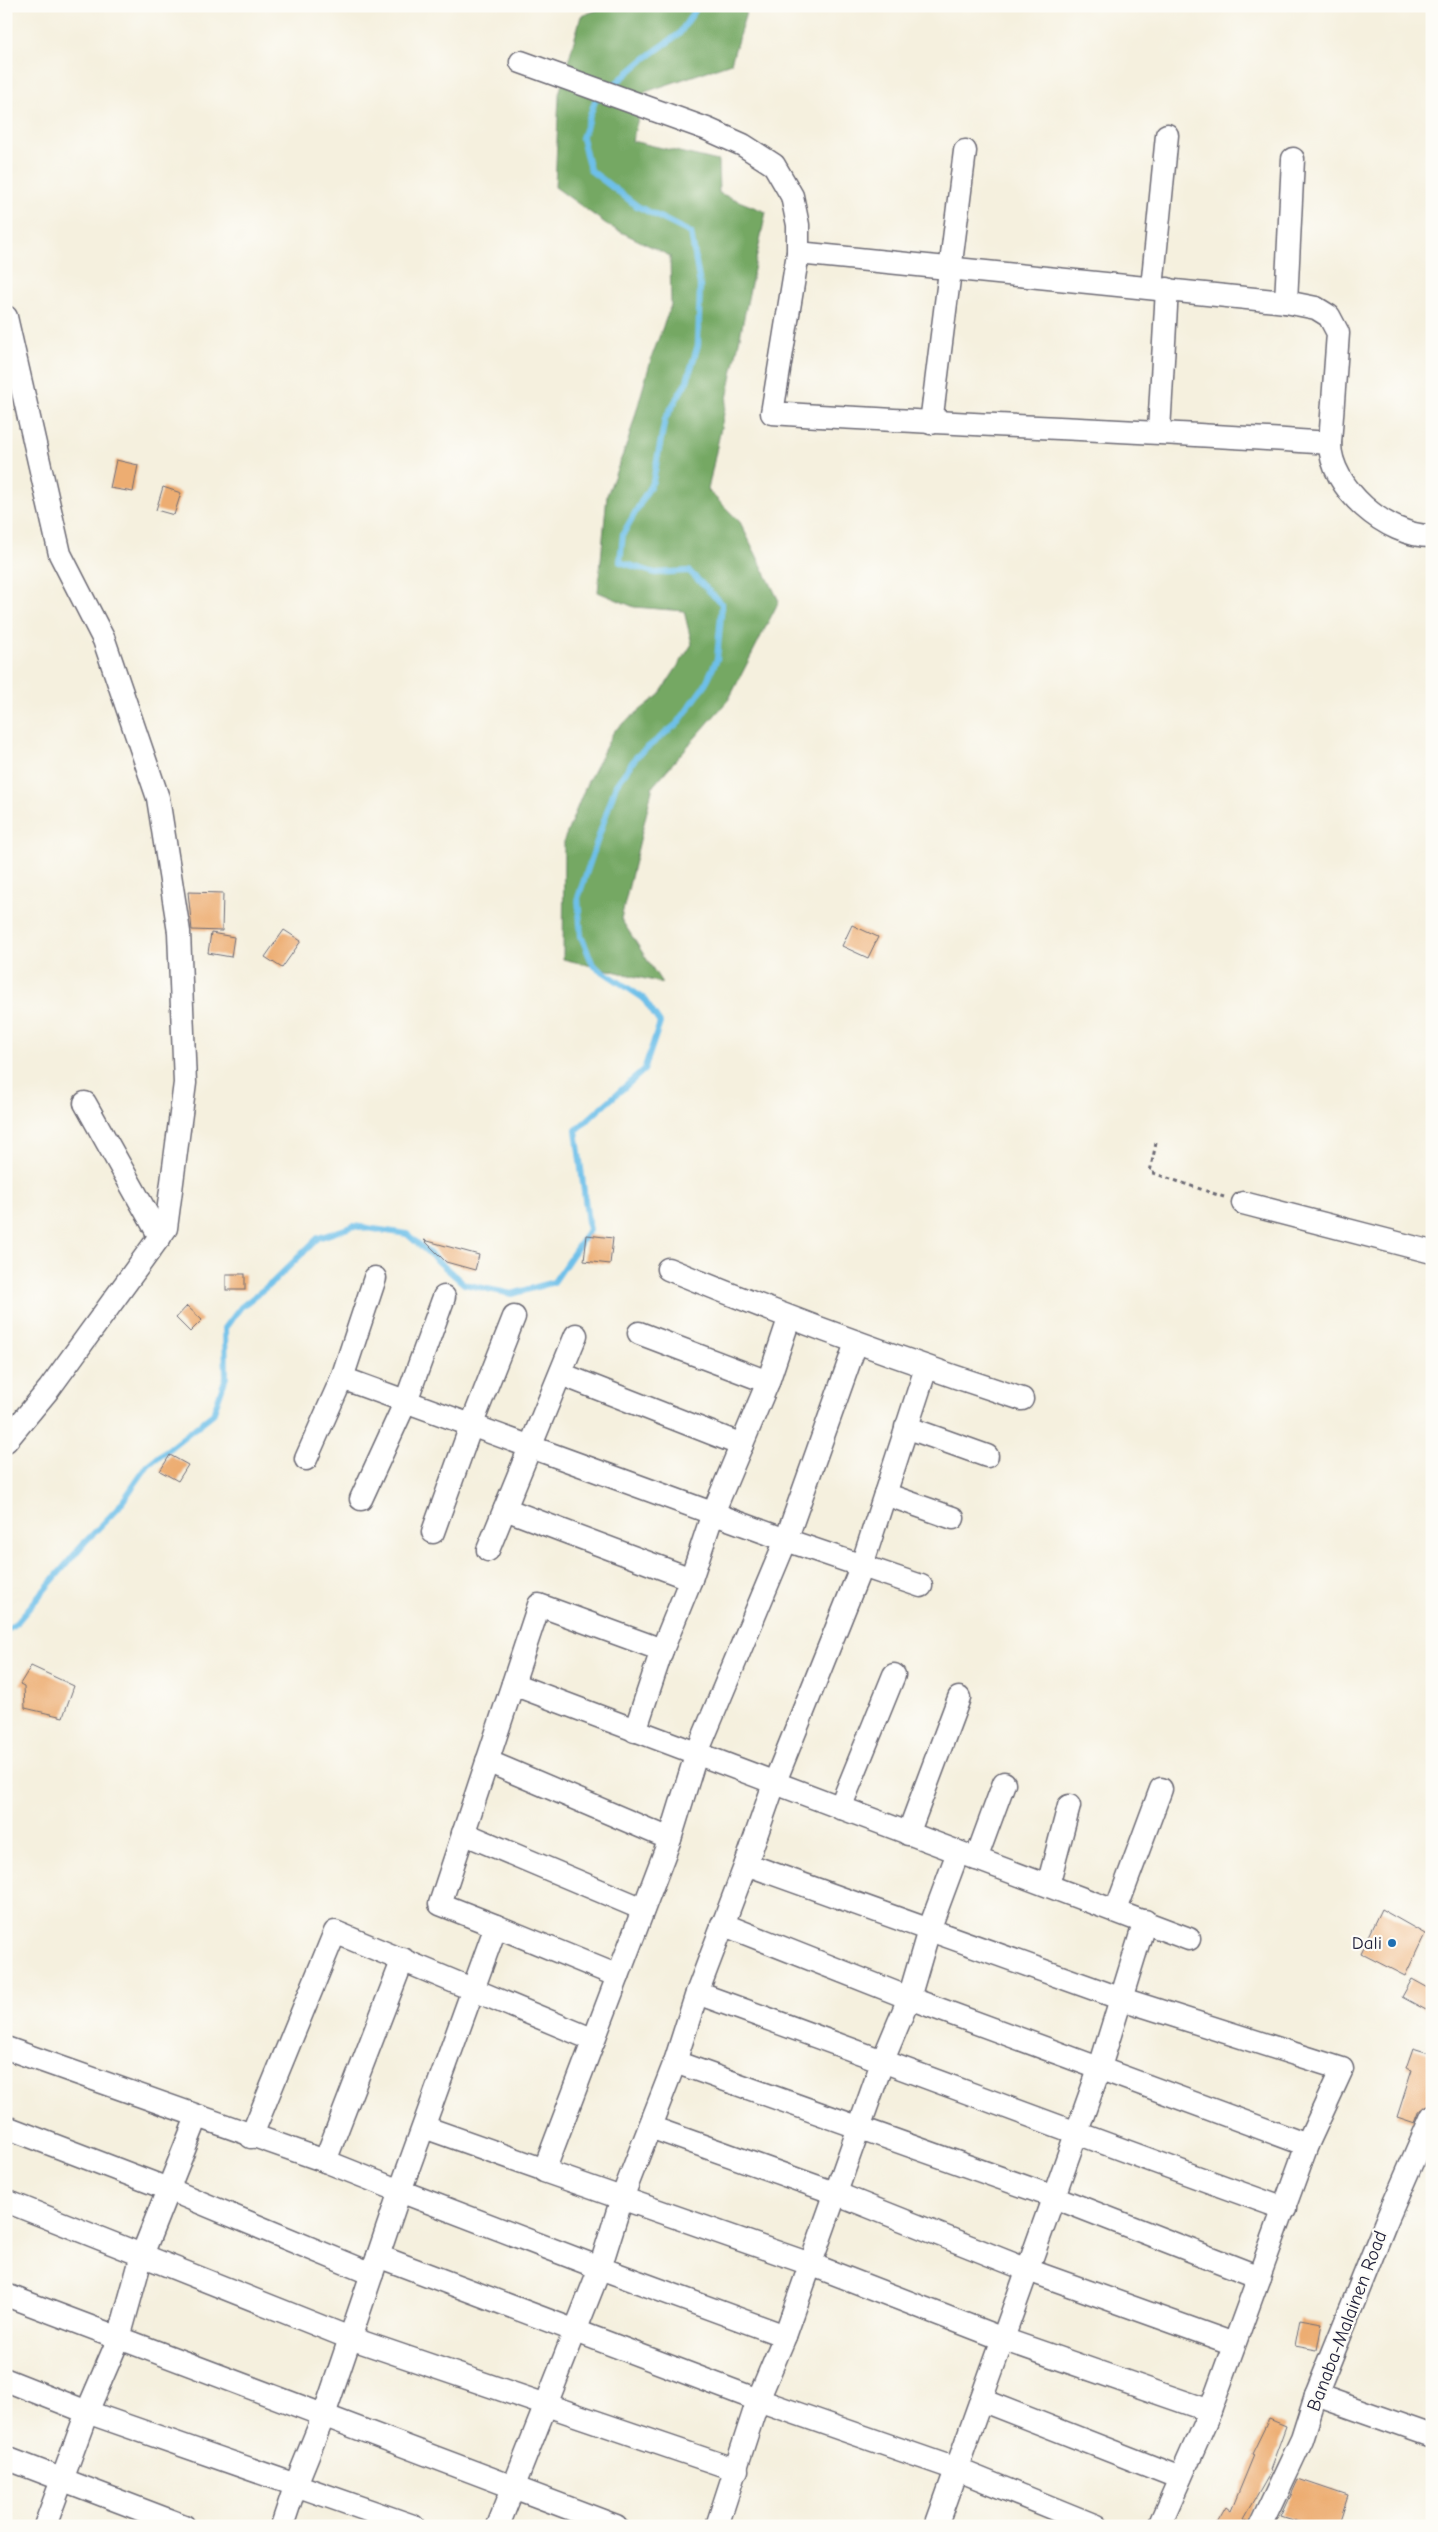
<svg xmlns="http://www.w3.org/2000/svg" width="1438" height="2532" font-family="'Comic Neue',sans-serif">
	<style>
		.forest { fill: #74a864; stroke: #4b6550 }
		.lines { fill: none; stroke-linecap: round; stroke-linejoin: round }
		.stream { stroke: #6ec0e9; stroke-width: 6 }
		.building { fill: #edad72 }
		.minor-casing { stroke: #6c6a74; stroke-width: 25 }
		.path { stroke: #6c6a74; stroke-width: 3; stroke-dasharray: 4 4; stroke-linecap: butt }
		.minor { stroke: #fff; stroke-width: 22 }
		.poi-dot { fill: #1f6fb2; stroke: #fdfcf7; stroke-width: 2 }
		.labels { text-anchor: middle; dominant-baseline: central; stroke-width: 4.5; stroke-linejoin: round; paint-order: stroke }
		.poi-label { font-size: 19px; fill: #22223b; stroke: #fdfcf7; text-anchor: end }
		.street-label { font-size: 19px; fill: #22223b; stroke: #fdfcf7 }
	</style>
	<rect width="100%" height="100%" fill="#fdfcf7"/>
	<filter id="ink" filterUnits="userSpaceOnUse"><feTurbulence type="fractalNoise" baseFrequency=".02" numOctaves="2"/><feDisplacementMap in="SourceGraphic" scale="10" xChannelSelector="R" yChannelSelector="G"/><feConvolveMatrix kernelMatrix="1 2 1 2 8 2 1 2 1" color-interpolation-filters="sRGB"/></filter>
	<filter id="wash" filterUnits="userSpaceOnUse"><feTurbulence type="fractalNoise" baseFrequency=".0096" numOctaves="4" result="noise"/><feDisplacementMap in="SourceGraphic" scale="20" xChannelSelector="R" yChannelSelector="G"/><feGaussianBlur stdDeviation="1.12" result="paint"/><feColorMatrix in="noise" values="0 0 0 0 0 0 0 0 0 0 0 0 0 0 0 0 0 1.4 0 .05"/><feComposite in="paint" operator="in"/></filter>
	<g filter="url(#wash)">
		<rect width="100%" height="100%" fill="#f5f0de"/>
		<polygon class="forest" points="608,6 748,6 731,63 645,92 632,141 718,161 719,193 766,212 708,490 740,522 779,601 729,699 653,786 621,919 662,983 563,959 564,840 587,783 614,731 659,695 692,644 684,611 634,607 598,592 607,495 628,441 652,356 671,305 670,256 609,226 555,187 559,94 581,16"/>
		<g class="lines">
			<g class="stream">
				<polyline points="609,89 643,60 679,34 698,6"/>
				<polyline points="6,1631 18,1621 85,1542 118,1508 148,1465 213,1414 226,1377 225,1328 241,1307 273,1282 318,1238 354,1226 407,1234 464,1284 512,1294 554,1282 589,1230 576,1130 644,1070 660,1023 643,998 593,965 581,936 578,898 616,785 637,756 678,723 705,685 717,659 722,604 689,571 655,573 620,562 623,534 653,481 665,419 687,381 698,345 700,285 691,233 637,206 590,170 582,138 595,101 601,96"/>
			</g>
		</g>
		<g id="blocks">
			<g class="building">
				<polygon points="116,460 138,465 133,492 110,488"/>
				<polygon points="163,487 181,493 174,515 156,510"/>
				<polygon points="188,892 223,893 222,931 192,930"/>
				<polygon points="852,925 878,937 868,958 842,946"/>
				<polygon points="284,930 301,941 282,968 265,957"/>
				<polygon points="211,933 234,937 231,957 208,953"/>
				<polygon points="587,1235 613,1238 610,1264 584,1261"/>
				<polygon points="424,1240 479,1255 475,1270 446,1262"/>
				<rect x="226" y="1274" width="19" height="16"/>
				<polygon points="187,1306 202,1320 190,1332 176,1318"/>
				<polygon points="170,1455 188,1465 178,1481 160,1471"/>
				<polygon points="31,1666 74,1686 63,1717 25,1708 24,1686 20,1684"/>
				<polygon points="1381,1909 1425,1934 1405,1976 1360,1953"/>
				<polygon points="1412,1979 1432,1990 1432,1999 1426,2010 1402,1997"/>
				<polygon points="1413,2048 1432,2054 1432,2097 1430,2103 1420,2110 1415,2123 1397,2117 1412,2070 1406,2068"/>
				<polygon points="1300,2319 1322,2323 1317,2350 1295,2346"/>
				<polygon points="1269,2419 1286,2426 1270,2470 1272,2470 1244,2519 1249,2522 1248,2526 1215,2526 1226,2507 1231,2511 1254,2455 1252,2454"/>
				<polygon points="1298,2479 1348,2496 1338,2526 1311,2526 1281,2516"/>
			</g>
		</g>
	</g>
	<g filter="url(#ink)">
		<use href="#blocks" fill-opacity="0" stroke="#6c6a74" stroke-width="1"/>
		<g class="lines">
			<g class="minor-casing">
				<g id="minor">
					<path d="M 521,62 L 707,129 L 743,145 L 774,165 L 792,196 L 798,225 L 798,253 L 1286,302 L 1316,308 L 1329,316 L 1338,333 L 1330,443 C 1330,488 1387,537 1432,536"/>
					<path d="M 798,253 L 772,413 C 958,425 1144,430 1330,443"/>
					<polyline points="1152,288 1167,135"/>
					<polyline points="1286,302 1293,159"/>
					<polyline points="6,317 60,554 104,640 158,798 179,932 185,1083 166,1228 49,1389 6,1441"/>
					<polyline points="931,423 965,151"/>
					<polyline points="1159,431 1167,289"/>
					<polyline points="85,1103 160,1237"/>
					<polyline points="1243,1203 1432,1252"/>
					<path d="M 668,1269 C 785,1317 902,1360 1022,1399"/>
					<polyline points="639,1333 768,1382"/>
					<polyline points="561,1374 742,1445"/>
					<polyline points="342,1378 786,1540 921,1586"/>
					<polyline points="906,1427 987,1456"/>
					<polyline points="306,1459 342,1378 375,1278"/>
					<polyline points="885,1494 953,1518"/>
					<polyline points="361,1499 406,1401 444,1297"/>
					<polyline points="505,1509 691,1579"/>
					<polyline points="433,1532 471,1426 514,1317"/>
					<polyline points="488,1550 576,1335"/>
					<polyline points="513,1684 1189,1939"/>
					<polyline points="635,1731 662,1650 691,1579 713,1513 768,1382 789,1319"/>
					<polyline points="487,1761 670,1839"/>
					<polyline points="840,1808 894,1675"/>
					<polyline points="463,1833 643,1909"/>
					<polyline points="908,1834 959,1698"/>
					<polyline points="976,1859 1004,1783"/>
					<polyline points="746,1864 1122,1999 1342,2069 1307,2145 1210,2411 1159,2526"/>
					<polyline points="1048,1885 1069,1806"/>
					<polyline points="1116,1910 1161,1789"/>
					<polyline points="722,1924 909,1998 1307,2145"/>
					<polyline points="496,1926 440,1904 539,1605 662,1650"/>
					<polyline points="618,1976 544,2171 810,2264 1003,2339 1210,2411"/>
					<path d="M 697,1993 C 894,2064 1089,2139 1285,2209"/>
					<polyline points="6,2048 325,2161 400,2191 496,1926 618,1976 670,1839 696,1755 786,1540 856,1343"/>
					<polyline points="675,2062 1054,2197 1259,2277"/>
					<polyline points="6,2127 168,2189 372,2274"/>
					<polyline points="424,2127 545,2170"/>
					<polyline points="650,2127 835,2193 1028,2270 1234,2344"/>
					<polyline points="251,2137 335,1932 594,2040"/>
					<polyline points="325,2161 403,1959"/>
					<polyline points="6,2201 350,2338 737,2470"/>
					<polyline points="378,2256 758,2400 956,2469 1096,2526"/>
					<polyline points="6,2295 616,2526"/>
					<polyline points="6,2380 87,2412 413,2526"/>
					<polyline points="1316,2395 1432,2436"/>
					<polyline points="981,2400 1180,2478"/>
					<polyline points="6,2458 184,2526"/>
					<polyline points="45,2526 87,2412 119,2338 142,2255 197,2117"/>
					<polyline points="282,2526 296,2484 324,2415 400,2191 600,2268 785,2336"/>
					<polyline points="498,2526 600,2268 622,2198 675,2062 697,1993 746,1864 774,1784 862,1565 926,1368"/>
					<polyline points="717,2526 758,2400 785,2336 883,2060 909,1998 929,1930 958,1852"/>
					<polyline points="936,2526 1100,2067 1145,1921"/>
					<polyline points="1261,2526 1302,2439 1316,2395 1385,2224 1432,2116"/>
				</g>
			</g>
			<polyline class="path" points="1156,1143 1150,1172 1224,1197"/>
			<use href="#minor" class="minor"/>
		</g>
	</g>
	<circle class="poi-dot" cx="1392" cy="1943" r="5"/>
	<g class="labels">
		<g class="poi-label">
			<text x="1382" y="1943">Dali</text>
		</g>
		<g class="street-label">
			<text transform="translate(1347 2321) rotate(-69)">Banaba-Malainen Road</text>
		</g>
	</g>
	<rect width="1438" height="2532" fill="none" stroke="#fdfcf7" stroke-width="25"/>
</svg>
